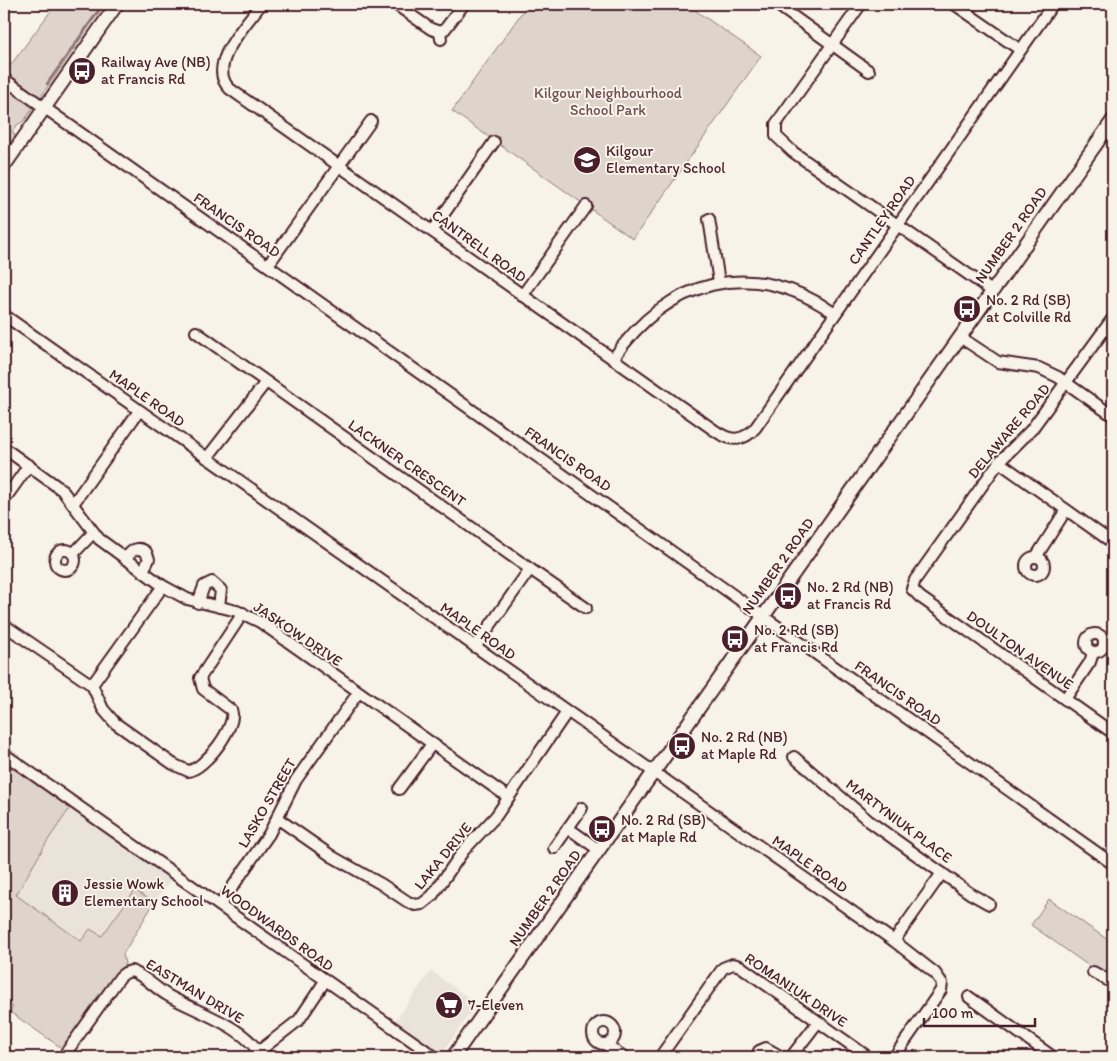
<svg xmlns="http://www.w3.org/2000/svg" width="1117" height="1061" font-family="Itim,sans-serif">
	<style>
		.built { fill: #eae3da }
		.green { fill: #ded4cc; stroke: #947a7c }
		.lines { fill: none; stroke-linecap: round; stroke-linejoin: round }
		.stream { stroke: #8e7275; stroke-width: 2.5 }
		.minor-casing { stroke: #4a1f2b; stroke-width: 14 }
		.major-casing { stroke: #4a1f2b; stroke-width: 16 }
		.minor { stroke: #f7f3e8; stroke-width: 10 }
		.major { stroke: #f7f3e8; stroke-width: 12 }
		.labels { text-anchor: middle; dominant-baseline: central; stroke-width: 4; stroke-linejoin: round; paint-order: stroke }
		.poi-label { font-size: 15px; fill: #4a1f2b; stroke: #f7f3e8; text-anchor: start }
		.park-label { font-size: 15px; fill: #6f4c53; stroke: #f7f3e8 }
		.street-label { font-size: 15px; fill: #4a1f2b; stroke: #f7f3e8 }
	</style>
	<rect width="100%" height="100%" fill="#f7f3e8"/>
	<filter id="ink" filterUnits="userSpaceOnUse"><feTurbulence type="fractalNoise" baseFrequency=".02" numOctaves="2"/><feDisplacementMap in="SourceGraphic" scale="10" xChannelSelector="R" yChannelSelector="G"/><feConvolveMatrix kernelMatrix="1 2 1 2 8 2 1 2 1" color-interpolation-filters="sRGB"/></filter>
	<g filter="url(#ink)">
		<g class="built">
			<polygon points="74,803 175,874 154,903 135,890 102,936 81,941 16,895 48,840"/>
			<polygon points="431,971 477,1004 439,1057 423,1057 387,1032"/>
		</g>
		<g class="green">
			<polygon points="56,4 105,4 24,121 17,125 12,132 15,135 4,152 4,74"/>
			<polygon points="528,4 686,4 761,56 633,239 452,111"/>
			<polygon points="4,762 70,808 48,840 16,895 81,941 90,929 102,936 135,890 154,903 123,954 125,964 63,1049 10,1012 13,1007 4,1001"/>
			<polygon points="1049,899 1108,940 1110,938 1113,940 1113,966 1106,976 1103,976 1031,925"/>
		</g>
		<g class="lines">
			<g class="stream">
				<polyline points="47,84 103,4"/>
				<polyline points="4,146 9,138"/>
			</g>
			<g class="minor-casing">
				<g id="minor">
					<path d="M 261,4 C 246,25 205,66 230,89 L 714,430 C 729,441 743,443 756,427 L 1053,4"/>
					<polyline points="395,4 431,29 440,32"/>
					<polyline points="776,4 869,71"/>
					<polyline points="861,4 776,124 776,136 793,152 992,291"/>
					<polyline points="954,4 1019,49"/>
					<polyline points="441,39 440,32 445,29 464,4"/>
					<polyline points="4,79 1113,864"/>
					<polyline points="709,219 719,282"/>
					<polyline points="432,231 494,142"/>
					<polyline points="268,265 371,121"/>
					<polyline points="522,296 586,206"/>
					<polyline points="4,315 894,941 935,973 942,983 941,990 894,1057"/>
					<polyline points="1113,318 1031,430 999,462 915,580 912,589 920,597 1113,733"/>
					<polyline points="196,332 530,569 475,647"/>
					<polyline points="960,337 998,362 1039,368 1058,377 1113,416"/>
					<path d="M 613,359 C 667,279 752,256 834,313"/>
					<polyline points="4,448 62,490 99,539 163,586 187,599 237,611 260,622 508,797"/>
					<polyline points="207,458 266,382"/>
					<polyline points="999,462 1113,543"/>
					<polyline points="4,500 29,465"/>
					<polyline points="73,504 139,411"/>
					<circle cx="65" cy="560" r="10"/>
					<polyline points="73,554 93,533"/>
					<circle cx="1035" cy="566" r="9"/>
					<polyline points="1036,557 1066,510"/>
					<path d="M 125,559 C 131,551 137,545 146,552 L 149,559 L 143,571"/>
					<polyline points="530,569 586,608"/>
					<polyline points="198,603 204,586 212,582 221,590 219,607"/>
					<path d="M 4,625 L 92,685 L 103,709 L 115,723 L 173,764 L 188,771 C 204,770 239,724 231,710 L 203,689 L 200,678 L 243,613"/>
					<circle cx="1095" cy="643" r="9"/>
					<polyline points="92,685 163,586"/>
					<polyline points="1065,699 1090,662 1093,653"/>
					<polyline points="4,754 435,1057"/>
					<polyline points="794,757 869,821 971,894 989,904"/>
					<polyline points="399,789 432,744"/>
					<polyline points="277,818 333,857 381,884 408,902 415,905 422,904 432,896 464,850 496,816 567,712"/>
					<polyline points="568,828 599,850"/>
					<polyline points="554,848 582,808"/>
					<polyline points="220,905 269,834 296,780 358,693"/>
					<polyline points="894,941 942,873"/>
					<polyline points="1093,972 1113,983"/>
					<polyline points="969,997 1053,1057"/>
					<circle cx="604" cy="1033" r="11"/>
					<polyline points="605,1044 624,1057"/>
					<polyline points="258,1052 299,1020 325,981"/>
					<path d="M 63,1057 L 120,977 L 125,973 L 131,971 C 144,975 155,988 167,995 C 194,1011 248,1027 261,1057"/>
					<polyline points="660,1057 723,968 733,964 740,966 868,1057"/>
					<polyline points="757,1057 759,1051 766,1048 782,1057"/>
					<polyline points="791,1057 818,1022"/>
				</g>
			</g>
			<g class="major-casing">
				<g id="major">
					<polyline points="4,166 117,4"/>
					<polyline points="453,1057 1113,120"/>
				</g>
			</g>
			<use href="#minor" class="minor"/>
			<use href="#major" class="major"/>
		</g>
	</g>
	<defs>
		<g id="bus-disc" transform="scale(1.4375)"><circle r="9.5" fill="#4a1f2b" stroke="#f7f3e8"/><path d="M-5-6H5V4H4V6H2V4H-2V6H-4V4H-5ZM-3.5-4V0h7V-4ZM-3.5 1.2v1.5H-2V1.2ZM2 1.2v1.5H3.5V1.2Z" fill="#fff"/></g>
		<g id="school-disc" transform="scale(1.4375)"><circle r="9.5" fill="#4a1f2b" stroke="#f7f3e8"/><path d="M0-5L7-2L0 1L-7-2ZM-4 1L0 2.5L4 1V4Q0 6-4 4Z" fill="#fff"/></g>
		<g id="building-disc" transform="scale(1.4375)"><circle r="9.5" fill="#4a1f2b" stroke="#f7f3e8"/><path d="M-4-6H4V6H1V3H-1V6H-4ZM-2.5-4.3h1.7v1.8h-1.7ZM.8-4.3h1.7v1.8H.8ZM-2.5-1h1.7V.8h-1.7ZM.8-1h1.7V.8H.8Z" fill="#fff"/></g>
		<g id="supermarket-disc" transform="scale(1.4375)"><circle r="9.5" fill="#4a1f2b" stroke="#f7f3e8"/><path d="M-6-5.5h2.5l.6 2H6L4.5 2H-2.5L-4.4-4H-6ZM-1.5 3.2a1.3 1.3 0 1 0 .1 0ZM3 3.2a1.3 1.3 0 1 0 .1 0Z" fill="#fff"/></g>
	</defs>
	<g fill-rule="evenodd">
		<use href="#bus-disc" x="82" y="71"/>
		<use href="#school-disc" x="587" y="160"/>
		<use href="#bus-disc" x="967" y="309"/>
		<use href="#bus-disc" x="788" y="596"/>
		<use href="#bus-disc" x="735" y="639"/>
		<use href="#bus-disc" x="682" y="746"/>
		<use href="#bus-disc" x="602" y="829"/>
		<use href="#building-disc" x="65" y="893"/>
		<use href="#supermarket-disc" x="449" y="1005"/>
	</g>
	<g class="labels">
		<g class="poi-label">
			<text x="101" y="62">Railway Ave (NB)<tspan x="101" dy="17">at Francis Rd</tspan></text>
			<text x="606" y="151">Kilgour<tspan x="606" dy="17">Elementary School</tspan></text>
			<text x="986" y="300">No. 2 Rd (SB)<tspan x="986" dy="17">at Colville Rd</tspan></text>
			<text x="807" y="587">No. 2 Rd (NB)<tspan x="807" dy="17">at Francis Rd</tspan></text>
			<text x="754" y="630">No. 2 Rd (SB)<tspan x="754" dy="17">at Francis Rd</tspan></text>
			<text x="701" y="737">No. 2 Rd (NB)<tspan x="701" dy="17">at Maple Rd</tspan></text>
			<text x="621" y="820">No. 2 Rd (SB)<tspan x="621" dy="17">at Maple Rd</tspan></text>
			<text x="84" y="884">Jessie Wowk<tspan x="84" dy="17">Elementary School</tspan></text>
			<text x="468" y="1005">7-Eleven</text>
		</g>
		<g class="park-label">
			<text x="608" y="93">Kilgour Neighbourhood<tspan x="608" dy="17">School Park</tspan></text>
		</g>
		<g class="street-label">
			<text transform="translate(882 220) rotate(-55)">CANTLEY ROAD</text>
			<text transform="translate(237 225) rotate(35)">FRANCIS ROAD</text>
			<text transform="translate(1011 235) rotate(-55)">NUMBER 2 ROAD</text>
			<text transform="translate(479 246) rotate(36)">CANTRELL ROAD</text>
			<text transform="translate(147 398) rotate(35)">MAPLE ROAD</text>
			<text transform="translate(1009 431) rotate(-50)">DELAWARE ROAD</text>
			<text transform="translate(568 459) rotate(35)">FRANCIS ROAD</text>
			<text transform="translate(407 463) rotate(35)">LACKNER CRESCENT</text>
			<text transform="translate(778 566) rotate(-55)">NUMBER 2 ROAD</text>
			<text transform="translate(478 631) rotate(35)">MAPLE ROAD</text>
			<text transform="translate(298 634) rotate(34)">JASKOW DRIVE</text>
			<text transform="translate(1020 650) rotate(35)">DOULTON AVENUE</text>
			<text transform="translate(898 693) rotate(35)">FRANCIS ROAD</text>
			<text transform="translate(267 803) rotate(-60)">LASKO STREET</text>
			<text transform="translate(899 821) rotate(37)">MARTYNIUK PLACE</text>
			<text transform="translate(443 856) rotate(-51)">LAKA DRIVE</text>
			<text transform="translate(810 864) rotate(35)">MAPLE ROAD</text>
			<text transform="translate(545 898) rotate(-55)">NUMBER 2 ROAD</text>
			<text transform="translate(277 928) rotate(36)">WOODWARDS ROAD</text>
			<text transform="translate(796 990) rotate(34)">ROMANIUK DRIVE</text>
			<text transform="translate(195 991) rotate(31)">EASTMAN DRIVE</text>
		</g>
	</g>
	<rect width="1117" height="1061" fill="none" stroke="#f7f3e8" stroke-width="20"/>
	<rect x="10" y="10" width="1097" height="1041" fill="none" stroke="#4a1f2b" stroke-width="2" filter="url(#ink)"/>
	<path d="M924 1018v8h111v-8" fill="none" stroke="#4a1f2b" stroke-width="2.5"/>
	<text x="932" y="1018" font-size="15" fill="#4a1f2b" stroke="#f7f3e8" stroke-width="4" paint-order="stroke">100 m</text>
</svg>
